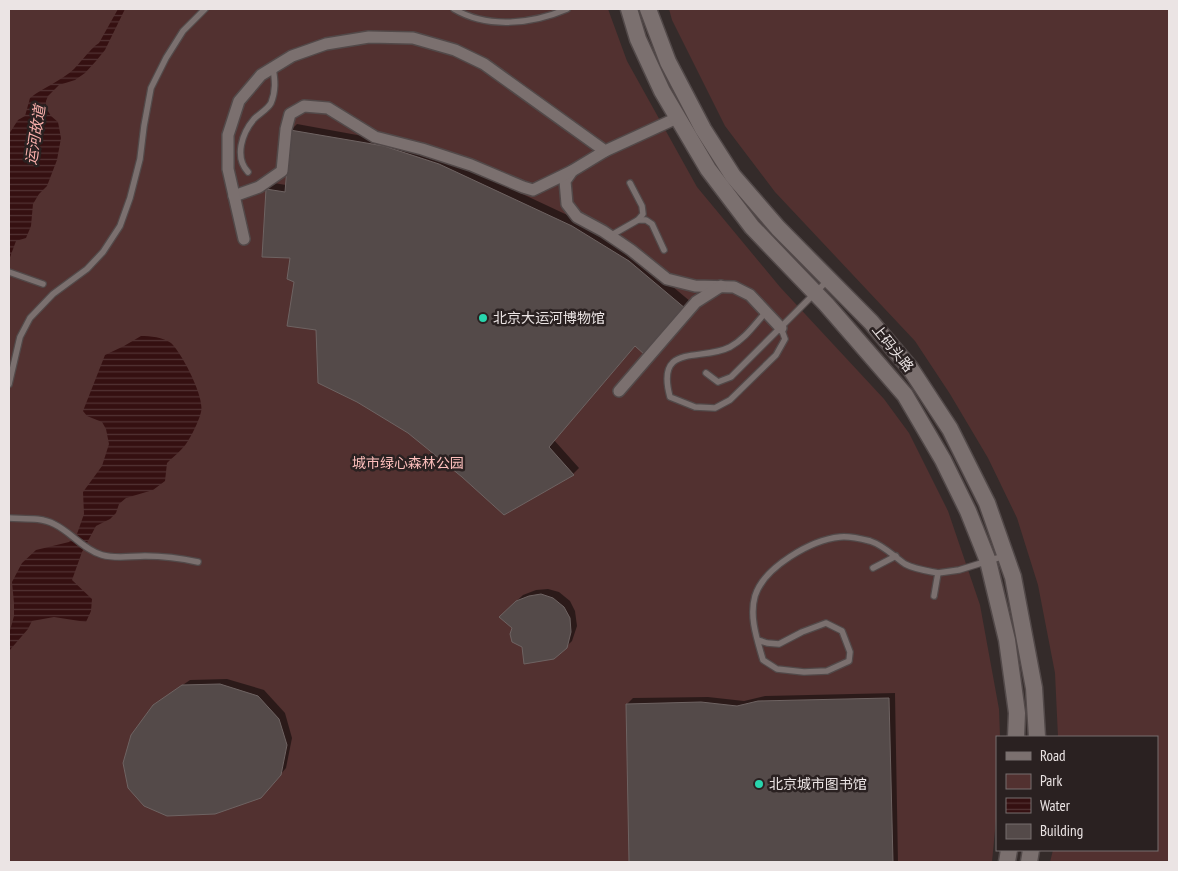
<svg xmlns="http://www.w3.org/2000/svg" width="1178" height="871" font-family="'PT Sans Narrow','Noto Sans SC',sans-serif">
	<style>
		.park { fill: #523130 }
		.water { fill: url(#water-rules) }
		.shadow { fill: #0007 }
		.building { fill: #544a49; stroke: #6e6362 }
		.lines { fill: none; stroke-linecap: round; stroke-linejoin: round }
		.lane-casing { stroke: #524949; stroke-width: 8 }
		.street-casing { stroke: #524949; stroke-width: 14 }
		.secondary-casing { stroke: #524949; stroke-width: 19 }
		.lane { stroke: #7b706f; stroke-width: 5.5 }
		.street { stroke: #7b706f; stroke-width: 11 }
		.secondary { stroke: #7b706f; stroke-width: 16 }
		.poi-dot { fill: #28d5ad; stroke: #2a2121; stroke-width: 2 }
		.labels { text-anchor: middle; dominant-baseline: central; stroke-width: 5; stroke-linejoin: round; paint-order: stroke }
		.poi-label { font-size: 14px; fill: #ebe4e4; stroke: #2a2121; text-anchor: start }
		.street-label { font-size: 14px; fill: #ebe4e4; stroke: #2a2121 }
		.park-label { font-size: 14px; fill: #fbbebb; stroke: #2a2121 }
		.water-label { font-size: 15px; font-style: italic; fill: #faafab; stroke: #2a2121 }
	</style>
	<defs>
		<pattern id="water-rules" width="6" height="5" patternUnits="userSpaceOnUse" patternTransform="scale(1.25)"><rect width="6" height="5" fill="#351011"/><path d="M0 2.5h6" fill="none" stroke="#523334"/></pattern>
	</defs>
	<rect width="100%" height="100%" fill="#342b2a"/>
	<g class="park">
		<polygon points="9,9 608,9 627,61 697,187 780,287 884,399 909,433 948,511 980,605 999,709 1000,737 997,737 997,809 992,862 9,862"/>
		<polygon points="669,9 1169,9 1169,862 1050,862 1053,850 1157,850 1157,737 1058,737 1055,673 1038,585 1017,518 988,458 950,394 915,341 775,192 725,126 672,20"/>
	</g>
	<g class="water">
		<path d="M 118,9 L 125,9 L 105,50 L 96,61 L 85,73 L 75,80 L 59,85 L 48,96 L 46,101 L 46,108 L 51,116 L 58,122 L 61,138 L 57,160 L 47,186 L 39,194 L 33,204 L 31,226 L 26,238 L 16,241 L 9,260 L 9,134 L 18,120 L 25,116 L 30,98 C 44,87 61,81 74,69 C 80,63 92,47 99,43 Z"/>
		<path d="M 141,336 C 150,336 163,337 171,343 C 182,353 205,398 201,412 C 199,421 191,437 186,444 C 181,451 173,457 167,463 L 165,481 L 153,490 L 126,498 L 119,504 L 116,513 L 110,519 L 96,526 L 82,552 L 72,580 L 92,599 L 91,611 L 86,622 L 54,617 L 32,621 L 28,629 L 9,651 L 9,634 L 14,616 L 14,603 L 12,582 L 22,563 L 36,550 L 69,542 L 77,534 L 84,514 L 83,492 L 102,466 L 109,444 L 106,429 L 102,422 L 87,416 L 83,411 L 105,355 L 124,346 Z"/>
	</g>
	<g class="shadow">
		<polygon points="297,124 390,141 445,158 578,220 635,255 691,302 636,345 554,440 579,468 573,474 504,514 317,329 296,281 292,257 263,256 268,189 274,183 286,185 291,130"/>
		<polygon points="548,589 559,592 570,601 575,611 577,626 572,641 566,647 523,646 506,611 523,595 536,590"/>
		<polygon points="227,679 264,690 285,713 292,738 286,768 267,790 154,706 161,700 190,680"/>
		<polygon points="895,693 898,862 630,862 627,704 633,698 708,697 744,701 765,696"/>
	</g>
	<g class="building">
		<polygon points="290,130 384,146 439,164 572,226 629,261 686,309 645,355 635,346 549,447 574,475 504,515 462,477 408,433 357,402 318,383 316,330 287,326 294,282 287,279 290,258 262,257 266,189 285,192"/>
		<polygon points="541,594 553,598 564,607 570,618 571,632 567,648 554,659 524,664 522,647 512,642 510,634 512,628 499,617 516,601 529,596"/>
		<polygon points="220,684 258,696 279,719 287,745 281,775 261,798 215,814 167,816 144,806 128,788 123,763 131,735 153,705 182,685"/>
		<polygon points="889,698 893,862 629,862 626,704 701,702 737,706 758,701"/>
	</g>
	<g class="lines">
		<g class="lane-casing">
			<g id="lane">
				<path d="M 454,9 C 488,29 532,24 567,9"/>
				<path d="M 248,172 C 234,157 242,133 254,119 C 259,114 268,109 271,103 C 276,91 275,80 273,68"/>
				<polyline points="638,220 646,220 652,224 664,250"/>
				<polyline points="610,236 638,220 643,214 642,206 630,183"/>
				<polyline points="9,272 43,284"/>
				<path d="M 766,312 C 755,324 745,339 730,347 C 701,362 655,342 670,397 L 695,407 L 715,408 L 730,400 L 776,355 L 785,339 L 781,328"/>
				<polyline points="706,373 718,382 731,377 828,280"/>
				<polyline points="9,384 20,337 30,318 53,294 87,269 103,252 120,226 130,198 140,159 144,126 151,88 166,58 183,31 205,9"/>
				<path d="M 9,518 C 23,519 41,517 54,524 C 71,532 84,550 102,555 C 116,559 131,556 145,556 C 163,556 180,558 198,562"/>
				<polyline points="873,568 896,556"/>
				<polyline points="934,596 938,573 959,570 1004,556"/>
				<path d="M 758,640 L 767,643 L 779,644 L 802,632 L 826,623 L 842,631 L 850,652 L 849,661 L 827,671 L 804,672 L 777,669 L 763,660 C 757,639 749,617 755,596 C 764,567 811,540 840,537 C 848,536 862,539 870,541 C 885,546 893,556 905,564 C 914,569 928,571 938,573"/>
			</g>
		</g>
		<g class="street-casing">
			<g id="street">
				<polyline points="605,151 572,171 565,181 567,204 577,217 603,231 631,250 667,279 695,286 734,287 750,295 781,328"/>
				<polyline points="234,196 259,187 282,171 286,129 290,114 304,106 328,108 375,137 422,149 471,165 523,187 533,190 572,171"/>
				<polyline points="244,239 228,169 228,135 239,101 261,75 292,56 326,44 369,37 413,38 455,50 484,64 605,151 677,118"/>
				<polyline points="619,391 696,302 721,286"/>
			</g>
		</g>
		<g class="secondary-casing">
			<g id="secondary">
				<polyline points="629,9 638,39 662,91 708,169 752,227 826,304 905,395 943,460 968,511 988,561 1007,640 1017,713 1016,737"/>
				<polyline points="648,9 668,62 703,129 733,176 778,228 871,322 910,368 950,429 987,503 1013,577 1034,688 1037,737"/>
				<polyline points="1007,862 1009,850"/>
				<polyline points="1029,862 1031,850"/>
			</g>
		</g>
		<use href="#lane" class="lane"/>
		<use href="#street" class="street"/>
		<use href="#secondary" class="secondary"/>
	</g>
	<g class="poi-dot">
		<circle cx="483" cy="318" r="5"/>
		<circle cx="759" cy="784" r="5"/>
	</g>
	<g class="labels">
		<g class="poi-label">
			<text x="493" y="318">北京大运河博物馆</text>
			<text x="769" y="784">北京城市图书馆</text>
		</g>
		<g class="street-label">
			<text transform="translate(893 348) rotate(51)">上码头路</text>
		</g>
		<g class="park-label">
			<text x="408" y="463">城市绿心森林公园</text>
		</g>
		<g class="water-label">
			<text transform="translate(35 135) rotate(-81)">运河故道</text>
		</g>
	</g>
	<rect width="1178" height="871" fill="none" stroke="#ebe4e4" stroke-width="20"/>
	<rect x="996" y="736" width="162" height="115" fill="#2a2121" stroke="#776f6f"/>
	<rect x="1006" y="752" width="25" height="8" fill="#7b706f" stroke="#776f6f"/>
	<text x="1040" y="761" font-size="15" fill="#ebe4e4">Road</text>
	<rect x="1006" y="774" width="25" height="15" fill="#523130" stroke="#776f6f"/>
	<text x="1040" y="786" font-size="15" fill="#ebe4e4">Park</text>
	<rect x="1006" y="798" width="25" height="15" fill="url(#water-rules)" stroke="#776f6f"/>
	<text x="1040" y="811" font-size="15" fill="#ebe4e4">Water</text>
	<rect x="1006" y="824" width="25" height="15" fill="#544a49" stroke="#776f6f"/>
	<text x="1040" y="836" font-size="15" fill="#ebe4e4">Building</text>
</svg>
